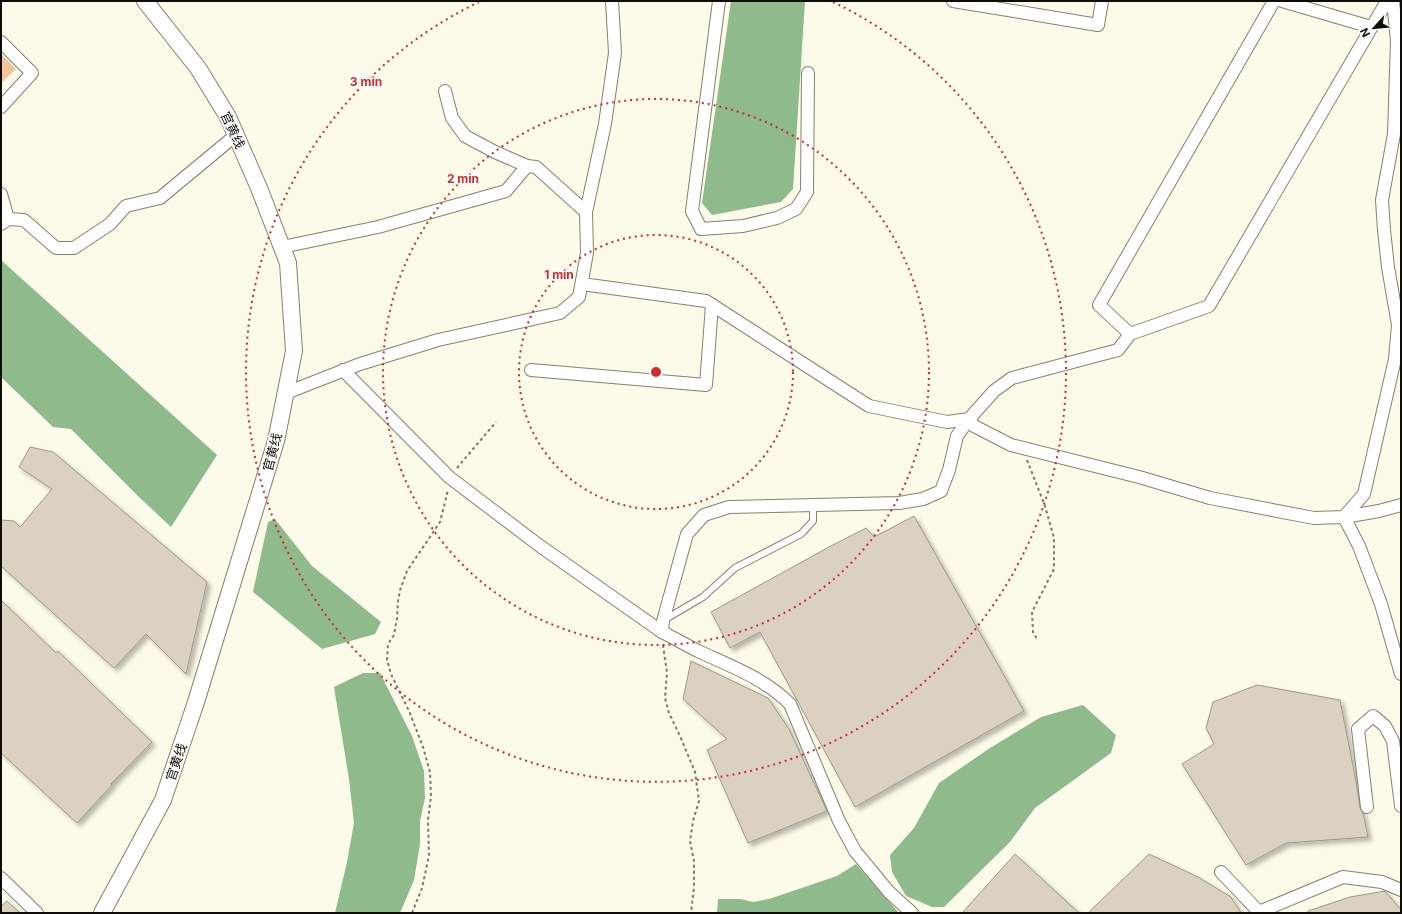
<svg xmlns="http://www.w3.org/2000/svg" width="1402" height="914" font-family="Inter,'Noto Sans SC',sans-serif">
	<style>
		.green { fill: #f3c297 }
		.water { fill: #8eba8c }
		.building { fill: #dad1c1; stroke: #9f9687; filter: url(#shadow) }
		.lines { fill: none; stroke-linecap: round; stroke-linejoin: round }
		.lane-casing { stroke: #838171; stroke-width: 8 }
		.street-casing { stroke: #838171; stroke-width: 14 }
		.secondary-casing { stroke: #838171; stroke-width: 18 }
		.path { stroke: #7b796e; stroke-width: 2; stroke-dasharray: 3 3; stroke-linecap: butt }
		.lane { stroke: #fff; stroke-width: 6 }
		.street { stroke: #fff; stroke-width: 12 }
		.secondary { stroke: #fff; stroke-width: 16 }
		.ring { fill: none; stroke: #d62828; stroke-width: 2; stroke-dasharray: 2 4 }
		.labels { text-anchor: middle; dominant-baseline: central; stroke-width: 3.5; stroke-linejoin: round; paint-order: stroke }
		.street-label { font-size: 13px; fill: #0d0c07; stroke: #fff }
		.centre { fill: #d62828; stroke: #fff; stroke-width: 2 }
		.ring-label { font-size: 12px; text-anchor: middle; font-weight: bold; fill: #d62828; stroke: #fff; stroke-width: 3.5; stroke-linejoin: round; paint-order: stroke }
	</style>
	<defs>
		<filter id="shadow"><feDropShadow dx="3.5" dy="3.5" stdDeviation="2" flood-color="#0004"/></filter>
	</defs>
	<rect width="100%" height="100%" fill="#fcfae8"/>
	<polygon class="green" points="1,54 16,69 1,83"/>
	<g class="water">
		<polygon points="731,1 805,1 793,189 781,202 712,215 702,203"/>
		<polygon points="1,260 217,455 171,527 139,497 71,429 53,427 1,377"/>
		<polygon points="275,519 312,566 381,622 375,634 322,649 253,592 268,522"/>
		<polygon points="363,673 380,673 412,736 424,771 425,798 420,821 420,844 414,880 400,913 335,913 347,862 354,823 349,779 334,687"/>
		<polygon points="1083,705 1116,735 1111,753 1035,808 1010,842 944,907 932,907 906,896 892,872 890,855 914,828 939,783 990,748 1041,717"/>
		<polygon points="856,864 899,913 717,913 718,899 740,899 754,902 772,898 837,876"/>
	</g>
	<g class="building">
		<polygon points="30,447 53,452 207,582 186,674 146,634 114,668 1,566 1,520 14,521 20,527 52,489 19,467"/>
		<polygon points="914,516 1024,711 855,807 760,632 730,648 711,612 829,547 866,528 874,537"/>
		<polygon points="1,600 56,653 58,651 152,742 111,784 112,785 77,823 1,753"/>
		<polygon points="691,661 768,698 789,729 827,811 748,843 707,750 727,739 683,699"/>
		<polygon points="1257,685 1340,700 1356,781 1360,808 1363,813 1368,837 1286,843 1246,865 1182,764 1214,744 1206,728 1213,702"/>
		<polygon points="1015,854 1079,913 962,913"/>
		<polygon points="1149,854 1198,877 1231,897 1241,913 1088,913"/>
		<polygon points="1385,891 1401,910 1401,913 1308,913 1308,911 1350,897"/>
		<polygon points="7,901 20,913 1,913 1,906"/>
	</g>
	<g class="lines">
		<g class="lane-casing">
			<polyline id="lane" points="664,620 703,597 735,568 801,534 813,521 813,505"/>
		</g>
		<g class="street-casing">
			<g id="street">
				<polyline points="719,1 692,211 701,229 743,226 777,218 796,209 807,192 808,73"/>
				<polyline points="953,1 1098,25 1102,1"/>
				<polyline points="1274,1 1099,305 1130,334 1209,306 1387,1"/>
				<polyline points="1282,1 1371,27"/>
				<polyline points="1393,1 1397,41 1394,134 1382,200 1384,230 1388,267 1398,325 1395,359 1364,494 1344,517 1359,546 1381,604 1401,674"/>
				<polyline points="1,42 32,73 1,107"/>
				<polyline points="445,91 452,118 465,136 495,152 527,166"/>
				<polyline points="1,194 8,219"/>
				<polyline points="1,224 8,219 24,220 56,248 74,248 110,224 126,206 160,198 236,135"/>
				<polyline points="282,247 378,227 506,191 527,166 536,167 586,212"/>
				<polyline points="582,284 706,301 869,406 947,422 969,419 994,391 1012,378 1118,350 1130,334"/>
				<polyline points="343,370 449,477 540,546 662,632 663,621 687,534 704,515 729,507 899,503 923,499 941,491 949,470 957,436 969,419 974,426 1011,445 1139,477 1210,498 1314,518 1344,517 1379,511 1401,505"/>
				<polyline points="531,370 706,385 712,305"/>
				<polyline points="286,393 360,364 438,340 560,313 579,297 587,253 586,212 605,124 615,53 612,1"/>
				<path d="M 662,632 C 674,638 686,645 698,651 C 730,666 764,678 790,704 L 839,821 L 855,851 L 889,892 L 912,913"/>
				<polyline points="1367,807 1358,729 1373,716 1385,726 1393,741 1401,806"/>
				<polyline points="1221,872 1259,912 1343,877 1382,882 1401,890"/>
				<polyline points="1,878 37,913"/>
			</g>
		</g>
		<g class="secondary-casing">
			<polyline id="secondary" points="102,913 163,800 196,702 276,441 294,351 288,263 259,188 228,117 198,68 145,1"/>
		</g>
		<g class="path">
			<polyline points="1027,460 1045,506 1054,538 1054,569 1032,612 1033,632 1037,639"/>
			<polyline points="457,468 496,422"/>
			<polyline points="663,645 667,673 665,698 669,713 680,736 695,772 699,801 693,821 690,841 694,861 694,887 691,913"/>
			<polyline points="412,913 422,888 429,856 428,820 431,796 430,772 423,747 409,711 391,674 387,660 388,644 394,635 397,618 398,601 400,590 407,571 440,522 448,490"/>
		</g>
		<use href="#lane" class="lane"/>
		<use href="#street" class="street"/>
		<use href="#secondary" class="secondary"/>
	</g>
	<g class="ring">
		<circle cx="656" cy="372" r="137"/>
		<circle cx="656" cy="372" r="273"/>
		<path d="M833 2A410 410 0 1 1 479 2"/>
	</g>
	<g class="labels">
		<g class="street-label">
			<text transform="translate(233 130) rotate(65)">官黄线</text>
			<text transform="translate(272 452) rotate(-75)">官黄线</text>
			<text transform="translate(176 762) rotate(-71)">官黄线</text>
		</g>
	</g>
	<circle cx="656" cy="372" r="6" class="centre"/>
	<g class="ring-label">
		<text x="366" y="86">3 min</text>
		<text x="463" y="183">2 min</text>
		<text x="559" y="279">1 min</text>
	</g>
	<rect width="1402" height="914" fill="none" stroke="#0d0c07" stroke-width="4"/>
	<g transform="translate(1374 28) rotate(243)" stroke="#ffffff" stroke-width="3" paint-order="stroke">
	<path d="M0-3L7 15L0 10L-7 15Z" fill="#0d0c07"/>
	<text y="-6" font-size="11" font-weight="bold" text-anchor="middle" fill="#0d0c07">N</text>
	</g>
</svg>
